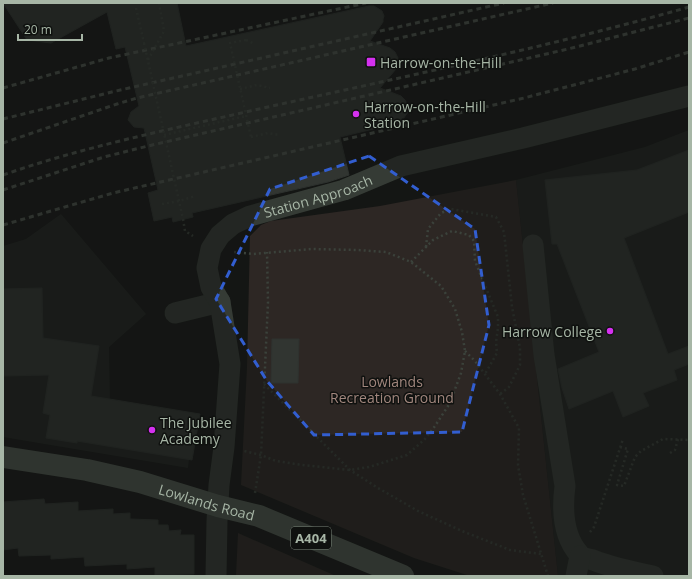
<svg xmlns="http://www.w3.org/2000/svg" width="692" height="579" font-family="'Open Sans',sans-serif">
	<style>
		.built { fill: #202320 }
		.green { fill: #2d2724 }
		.building { fill: #313531; stroke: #2e322f }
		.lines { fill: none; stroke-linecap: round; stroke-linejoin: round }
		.path { stroke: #3b423b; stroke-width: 2.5; stroke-dasharray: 2 3; stroke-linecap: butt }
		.minor { stroke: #353b35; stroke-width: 21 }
		.major { stroke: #515a51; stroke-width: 22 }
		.rail { stroke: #4e564e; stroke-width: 3; stroke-dasharray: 5 4; stroke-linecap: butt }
		.path-bridge { stroke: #3b423b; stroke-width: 2.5; stroke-dasharray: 2 3; stroke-linecap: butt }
		.marked { fill: none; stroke: #325ed0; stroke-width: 3; stroke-dasharray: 8 5; stroke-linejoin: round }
		.poi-dot { fill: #d531f0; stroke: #0f110f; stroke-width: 1.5 }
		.labels { text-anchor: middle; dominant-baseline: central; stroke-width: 3; stroke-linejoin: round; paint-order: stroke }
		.shield { fill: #0f110f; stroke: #798479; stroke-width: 1 }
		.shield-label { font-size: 13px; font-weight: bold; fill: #a7b6a6 }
		.poi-label { font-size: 14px; fill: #a7b6a6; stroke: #0f110f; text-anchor: start }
		.street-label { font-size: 14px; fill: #a7b6a6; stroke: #0f110f }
		.park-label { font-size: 14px; fill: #a1867d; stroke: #0f110f }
	</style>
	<rect width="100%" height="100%" fill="#141614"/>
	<g class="built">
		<polygon points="689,130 689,576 558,576 516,180 645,147"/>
		<polygon points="61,214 146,314 109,347 110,403 193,420 188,468 3,437 3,246 26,239"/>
	</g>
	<g class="green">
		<polygon points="516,180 558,576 470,576 414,558 241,485 247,367 250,236 261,225 271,221 380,206"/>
		<polygon points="238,533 336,576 236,576"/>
	</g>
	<g class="building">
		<polygon points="3,3 177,3 186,46 369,6 374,6 382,11 384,16 383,19 383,22 370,41 390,48 395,52 398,58 396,69 380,88 401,96 405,100 408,105 408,112 401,122 394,124 340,137 349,175 328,182 192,213 193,217 173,222 172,217 154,221 148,193 158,190 144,128 134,127 128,120 131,112 139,106 125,47 116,49 107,12 51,43 27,40"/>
		<polygon points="689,150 689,212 624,238 668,354 689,346 689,364 674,370 677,380 643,393 649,406 623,417 613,391 569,409 562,388 558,369 599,352 557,244 552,244 545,180 637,170"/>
		<polygon points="42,288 43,338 99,346 91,396 200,414 192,460 77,441 77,443 46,438 50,415 43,413 49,375 3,376 3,289"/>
		<polygon points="272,339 299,339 298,383 271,383"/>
		<polygon points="44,499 45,504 78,502 78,511 113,509 113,514 130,513 130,519 158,520 158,525 168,525 169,531 181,530 180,535 194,535 194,574 155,575 155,567 127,569 127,564 85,566 84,557 51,559 51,555 19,556 18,548 3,550 3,502"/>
	</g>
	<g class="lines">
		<g class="path">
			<polyline points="136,8 144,43"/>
			<polyline points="246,40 255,44"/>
			<polyline points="240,89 257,85 270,88"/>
			<polyline points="164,135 246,116"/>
			<polyline points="251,137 268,133 279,135"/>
			<polyline points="162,204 179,201 195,196"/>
			<polyline points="183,219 185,231 193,236"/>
			<polyline points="426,247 428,229 441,213 451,209 496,217 504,232 512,307 520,348 520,365 509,387 500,394"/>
			<polyline points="234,252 253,254 312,249 357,250 386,252 411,262 441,286 455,309 462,332 465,351 461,373 450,403 435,426 425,439 407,455 369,467 350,470 302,465 276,461 261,455 244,451"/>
			<polyline points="411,262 433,240 452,231 469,235 474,241 475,261 498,317 498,328 496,342 497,353 485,374"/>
			<polyline points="465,351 475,361 500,394 519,428 518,465 523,495 548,576"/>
			<polyline points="264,384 350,470 378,488 418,511 462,531 510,550 541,554"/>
			<polyline points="620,447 628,449 617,485 624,486 635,457 641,451 663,439 689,440"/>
			<polyline points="670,453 675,450 678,439"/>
			<polyline points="255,493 261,455 268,302 267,252"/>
			<polyline points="590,532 594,527 623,439"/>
		</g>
		<g class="minor">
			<path d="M 533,245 L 544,355 L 565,486 C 562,509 563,536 579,554 C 582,558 589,559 593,560 C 613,568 633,572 653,576"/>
			<polyline points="175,313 220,302"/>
			<path id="s1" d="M 216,576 L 217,521 L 219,485 L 224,447 L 230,364 L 220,302 L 211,287 L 207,268 L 211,249 L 220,235 L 233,224 L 250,216 L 344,190 L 401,166 L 523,138 L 689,96"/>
			<polyline points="576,576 580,556"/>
		</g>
		<path class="major" id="s2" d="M 3,457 L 87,470 L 140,482 L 218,506 L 259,516 L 403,576"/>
		<g class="rail">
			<polyline points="3,88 109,58 366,3"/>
			<polyline points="3,119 116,91 504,3"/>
			<polyline points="3,143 117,104 137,98 553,3"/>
			<path d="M 3,175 C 83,147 167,130 250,111 C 397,78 545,48 689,7"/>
			<polyline points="3,190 104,157 148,146 568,49 689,18"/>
			<polyline points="3,225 113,193 524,98 635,69 689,52"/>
		</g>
		<g class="path-bridge">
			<polyline points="246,40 230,43 251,137"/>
			<polyline points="144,43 183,219"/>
			<polyline points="148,60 164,31 159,3"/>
		</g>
	</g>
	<path d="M0 0H692V579H0ZM 369,156 L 475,229 L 489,325 L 462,432 L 314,435 L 267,381 L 216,299 L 270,189 Z" fill="#141614" fill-opacity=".55" fill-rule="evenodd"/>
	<path class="marked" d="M 369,156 L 475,229 L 489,325 L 462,432 L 314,435 L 267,381 L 216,299 L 270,189 Z"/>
	<g class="poi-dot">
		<rect x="366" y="57" width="10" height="10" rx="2"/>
		<circle cx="356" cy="114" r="4"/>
		<circle cx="610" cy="331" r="4"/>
		<circle cx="152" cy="430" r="4"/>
	</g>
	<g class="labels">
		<rect class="shield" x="291" y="527" width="40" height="22" rx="3"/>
		<g class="shield-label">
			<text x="311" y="538">A404</text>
		</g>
		<g class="poi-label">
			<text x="380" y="62">Harrow-on-the-Hill</text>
			<text x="364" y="106">Harrow-on-the-Hill<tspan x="364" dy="16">Station</tspan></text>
			<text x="602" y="331" text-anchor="end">Harrow College</text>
			<text x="160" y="422">The Jubilee<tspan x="160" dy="16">Academy</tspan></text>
		</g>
		<g class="street-label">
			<text stroke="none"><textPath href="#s1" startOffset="455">Station Approach</textPath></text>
			<text stroke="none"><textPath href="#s2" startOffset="209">Lowlands Road</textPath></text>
		</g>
		<g class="park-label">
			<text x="392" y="381">Lowlands<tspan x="392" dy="16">Recreation Ground</tspan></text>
		</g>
	</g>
	<rect width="692" height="579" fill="none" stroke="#a7b6a6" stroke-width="8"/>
	<path d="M18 34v6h64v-6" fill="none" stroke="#a7b6a6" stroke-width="2"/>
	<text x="24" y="34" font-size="12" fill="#a7b6a6" stroke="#0f110f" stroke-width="3" paint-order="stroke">20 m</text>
</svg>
